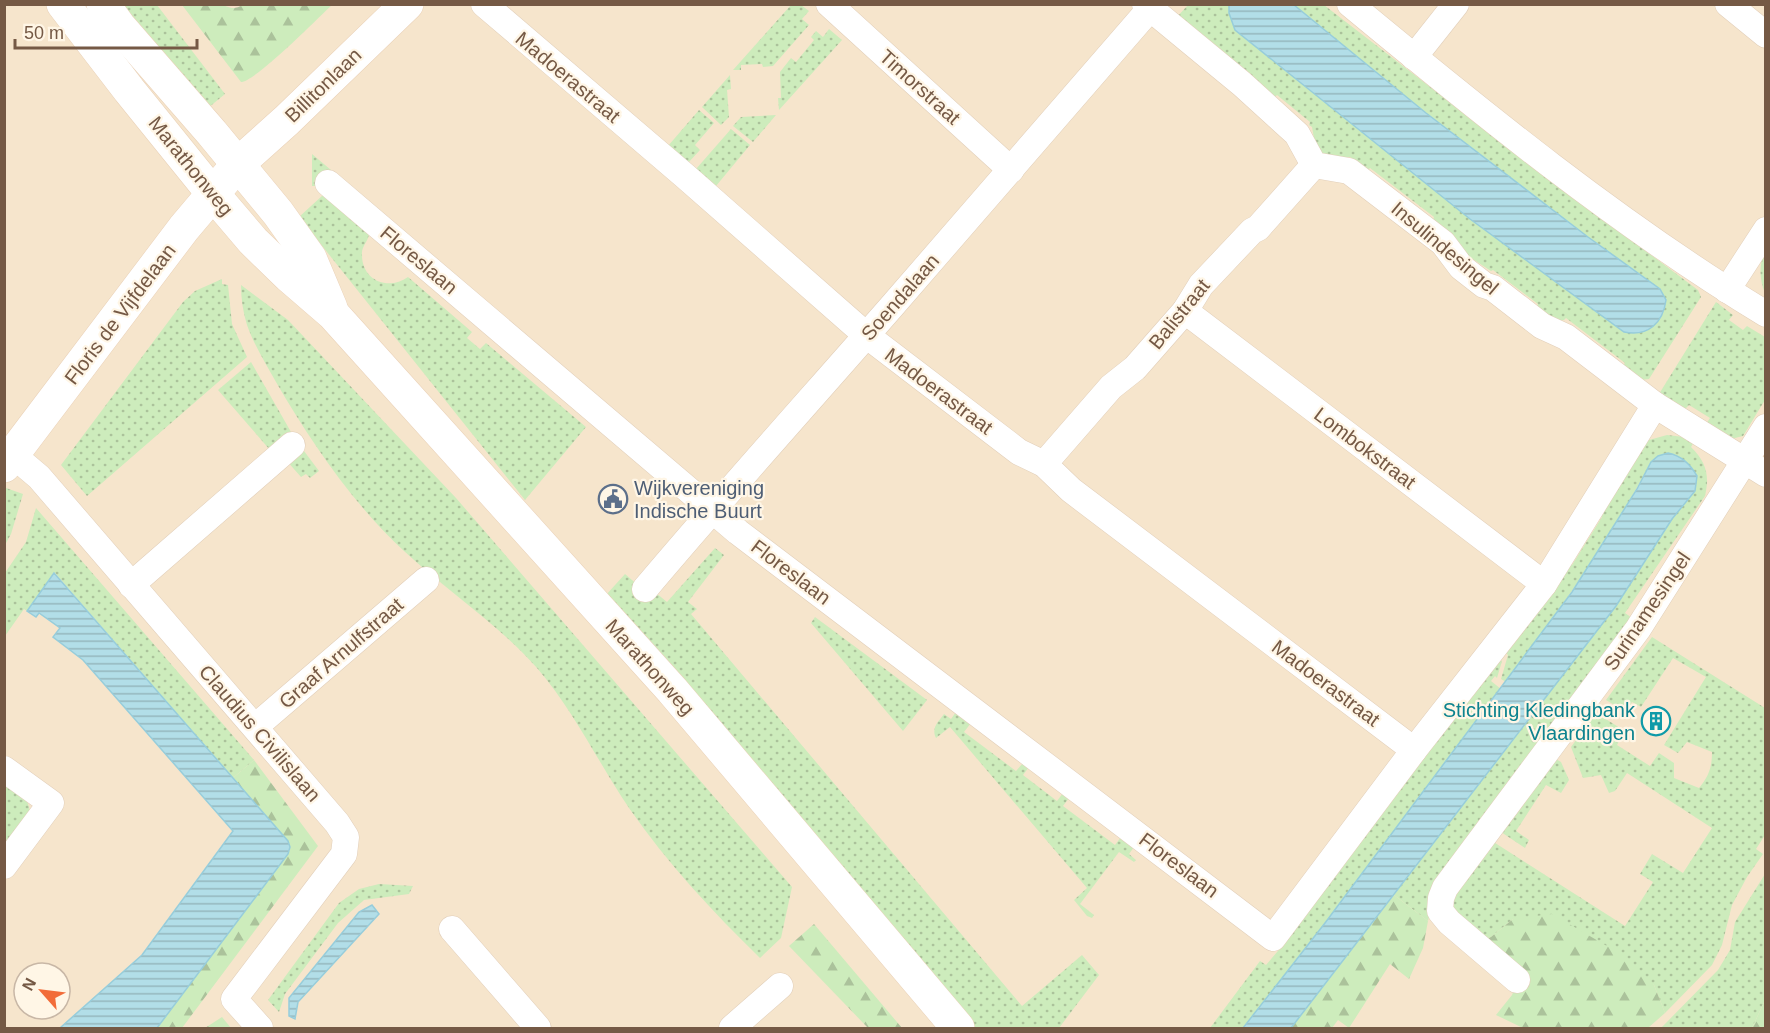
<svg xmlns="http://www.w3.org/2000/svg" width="1770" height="1033" font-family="Helvetica,sans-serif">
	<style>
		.residential { fill: #f6e5cc; fill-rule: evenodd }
		.grass { fill: url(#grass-dots) }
		.forest { fill: url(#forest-firs) }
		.water { fill: url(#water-rules); stroke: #97cddb; stroke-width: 1.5 }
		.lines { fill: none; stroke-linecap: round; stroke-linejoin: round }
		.street-casing { stroke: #e2cfba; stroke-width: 27 }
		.secondary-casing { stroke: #ead2b9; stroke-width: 34 }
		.street { stroke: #fff; stroke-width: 26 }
		.secondary { stroke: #fff; stroke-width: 33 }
		.labels { text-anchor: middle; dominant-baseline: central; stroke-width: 4.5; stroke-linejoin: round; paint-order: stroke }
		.street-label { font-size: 20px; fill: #755945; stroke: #fff6e6 }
		.service-label { font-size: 20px; fill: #4e5e75; stroke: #fff6e6; text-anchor: start }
		.culture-label { font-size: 20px; fill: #0d838f; stroke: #fff6e6; text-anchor: end }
	</style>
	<defs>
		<pattern id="grass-dots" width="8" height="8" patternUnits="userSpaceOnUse" patternTransform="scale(1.5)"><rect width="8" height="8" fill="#cdecbc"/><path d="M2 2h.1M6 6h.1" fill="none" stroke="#abc29b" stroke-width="1.8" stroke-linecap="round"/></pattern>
		<pattern id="forest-firs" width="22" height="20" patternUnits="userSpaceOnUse" patternTransform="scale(1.5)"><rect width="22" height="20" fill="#cdecbc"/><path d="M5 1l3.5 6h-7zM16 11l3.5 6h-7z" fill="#abc29b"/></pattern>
		<pattern id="water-rules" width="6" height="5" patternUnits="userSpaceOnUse" patternTransform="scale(1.5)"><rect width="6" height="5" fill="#b2dee8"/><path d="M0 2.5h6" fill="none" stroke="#95b7be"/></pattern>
	</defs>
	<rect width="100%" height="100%" fill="#fef3de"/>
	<path class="residential" d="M 5,5 L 1765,5 L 1765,1028 L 5,1028 ZM 24,973 L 60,973 L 60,1009 L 24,1009 Z"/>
	<g class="grass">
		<polygon points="122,5 157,5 225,94 208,108"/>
		<polygon points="791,5 801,5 809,11 802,19 809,25 773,66 763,67 762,64 741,65 741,70 733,70"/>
		<polygon points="1188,5 1229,5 1235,30 1470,219 1624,332 1657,323 1665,307 1660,289 1588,237 1426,113 1294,5 1324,5 1548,178 1698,290 1701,297 1649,379 1640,380 1623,366 1625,363 1566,318 1564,320 1546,322 1537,306 1538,304 1493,270 1491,271 1465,254 1433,220 1434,217 1370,168 1368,170 1350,157 1327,159 1316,150 1312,127 1309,125 1310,122 1277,95 1275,97 1176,18"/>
		<polygon points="829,29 842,40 779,110 778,98 781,98 780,72 791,58 796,62 814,40 811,37 816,31 823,37"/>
		<polygon points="730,75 731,89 727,90 729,117 721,125 702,107"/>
		<polygon points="699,110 714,123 695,145 700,150 688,163 668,146"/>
		<polygon points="776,115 753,142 733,126 741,117"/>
		<polygon points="731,129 750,145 716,186 696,169"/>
		<polygon points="312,154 331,170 315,186 312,186"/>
		<path d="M 323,195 L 369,233 C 369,241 361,246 362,255 C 362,281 389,291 408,277 L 472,332 L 467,338 L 480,349 L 486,343 L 586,427 L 525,500 L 299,217 Z"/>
		<path d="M 1765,251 L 1765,293 C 1759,279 1759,264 1765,251 Z"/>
		<polygon points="222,279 222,284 228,285 232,324 247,357 87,496 61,465 183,302 195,291"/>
		<path d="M 241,285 L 288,320 L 456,498 L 792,887 L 781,938 L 760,958 C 713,912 667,863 629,808 C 598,762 574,711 537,668 C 498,624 447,591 404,551 C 354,505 310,441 276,382 C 266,364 254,345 247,325 C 243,312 241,299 241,285 Z"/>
		<polygon points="1716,302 1733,315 1729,320 1743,330 1747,326 1765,337 1765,400 1743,436 1731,439 1706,424 1710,418 1689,405 1684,410 1659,394"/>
		<polygon points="251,362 291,432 270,450 218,390"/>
		<path d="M 1667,435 L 1684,437 L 1694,442 L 1691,447 C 1706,462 1710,475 1705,496 L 1625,613 L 1635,620 L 1431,908 L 1428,921 L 1394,895 L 1616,606 L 1672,519 L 1689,499 L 1651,462 C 1609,541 1559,611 1506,682 L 1501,679 L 1508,655 L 1505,652 L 1570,564 L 1572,565 L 1602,517 L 1600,515 L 1641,445 L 1649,440 Z"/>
		<polygon points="301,447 319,471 310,478 306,474 301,477 286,460"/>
		<polygon points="6,488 23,494 11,534 5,545"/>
		<polygon points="36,508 254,760 233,778 55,573 27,611 24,609 5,636 5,573 26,542"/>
		<polygon points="715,548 724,555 688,602 697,609 691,614 1022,1006 1082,955 1099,975 1059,1028 974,1028 606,595 625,574 646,592 650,588 667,602"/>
		<polygon points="815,617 927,700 903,731 811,623"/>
		<path d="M 1652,637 L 1765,708 L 1765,835 L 1756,849 L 1763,854 L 1747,877 L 1732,905 L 1722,945 L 1712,965 L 1665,1013 L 1654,985 L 1513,919 L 1491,937 L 1481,942 L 1452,918 L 1447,898 L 1492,841 L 1625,926 L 1653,882 L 1640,874 L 1652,854 L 1683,873 L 1712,828 L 1627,773 L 1615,791 L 1609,793 L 1601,775 L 1583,778 L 1571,747 L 1596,713 L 1625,731 L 1617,745 L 1650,766 L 1659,753 L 1674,763 L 1674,778 L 1699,788 C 1709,776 1712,767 1712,752 L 1687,742 L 1678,753 L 1664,745 L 1706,677 L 1673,658 L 1641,707 L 1632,702 L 1626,712 L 1606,700 Z"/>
		<polygon points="1500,660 1502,661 1497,678 1495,676 1491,681 1501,689 1325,923 1243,1028 1210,1028 1260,961 1266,965 1283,945 1405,784 1405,774 1445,731"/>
		<path d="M 956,712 L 971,723 L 964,732 L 1016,771 L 1023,763 L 1029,767 L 1023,775 L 1057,801 L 1063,793 L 1069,798 L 1063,806 L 1115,845 L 1121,837 L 1134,847 L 1129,854 L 1136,860 L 1134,862 L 1119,852 L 1080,904 L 1094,915 L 1092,918 L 1087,916 L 1074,900 L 1087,888 L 950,727 L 936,738 C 931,728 938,722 944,714 L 951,719 Z"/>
		<polygon points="1554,758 1561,762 1569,780 1561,793 1546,785 1516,831 1529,840 1525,848 1501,832"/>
		<polygon points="5,784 27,801 31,814 5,852"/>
		<polygon points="1765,874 1765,1000 1752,1028 1661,1028 1718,970 1730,950 1735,922"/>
		<polygon points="379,884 413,886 409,894 364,900 338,923 285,994 279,1012 268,1000 339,903 359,889"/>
	</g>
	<g class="forest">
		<path d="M 245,4 L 332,4 L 332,5 C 318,18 255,82 241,82 L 182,5 C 193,4 206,3 217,4 C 231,6 230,12 245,4 Z"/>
		<polygon points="254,760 318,846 182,1028 157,1028 290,850 288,841 233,778"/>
		<polygon points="1394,895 1428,921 1423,948 1409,979 1390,964 1349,1028 1338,1020 1332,1028 1291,1028"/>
		<polygon points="1552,914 1612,949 1654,985 1665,1013 1648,1028 1523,1028 1496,1015 1512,995 1516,985 1481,942 1491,937 1513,919"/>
		<polygon points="814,924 902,1028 868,1028 789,946"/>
		<polygon points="1765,1000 1765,1028 1752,1028"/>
		<polygon points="222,1017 231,1028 205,1028"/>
	</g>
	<g class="water">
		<path d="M 1229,5 L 1294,5 L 1426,113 L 1588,237 L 1660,289 L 1666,300 C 1663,323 1648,337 1624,332 L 1470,219 L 1235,30 L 1229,13 Z"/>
		<path d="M 1668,453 C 1682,456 1690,464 1697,476 L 1695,491 L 1672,519 L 1616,606 L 1291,1028 L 1243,1028 L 1325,923 L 1572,592 L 1637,489 L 1651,462 L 1658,456 Z"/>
		<polygon points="54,573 288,841 290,847 288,854 157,1028 60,1028 142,955 233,831 83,660 53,637 60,628 39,613 36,617 27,611"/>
		<polygon points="372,905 379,914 298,1002 295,1019 289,1016 289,998 359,912"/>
	</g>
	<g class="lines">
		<g class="street-casing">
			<g id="street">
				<polyline points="484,4 685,176 866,335 1019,452 1044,464 1071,490 1414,750"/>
				<polyline points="829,4 1011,170"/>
				<polyline points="1145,4 1242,84 1297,134 1314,165 1349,171 1443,243 1461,267 1484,285 1493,288 1542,326 1566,337 1655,405 1766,474"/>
				<path d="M 1350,4 C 1483,114 1618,224 1766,314"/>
				<polyline points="1728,4 1766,35"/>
				<polyline points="1414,57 1456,4"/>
				<polyline points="328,183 738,532 1273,938 1414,750 1544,584 1655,405"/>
				<polyline points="1727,290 1766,230"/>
				<polyline points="1185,311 1544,584"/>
				<polyline points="13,455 39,477 337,823 346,837 344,854 234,999 260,1028"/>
				<polyline points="1044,464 1111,387 1135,368 1185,311 1201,285 1252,231 1258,228 1314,165"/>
				<polyline points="131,585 292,445"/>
				<path d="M 645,589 C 726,493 810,400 893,305 C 980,206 1067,105 1154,4"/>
				<polyline points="255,727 426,580"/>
				<polyline points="4,769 51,803 4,866"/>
				<polyline points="452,929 538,1028"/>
				<polyline points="1517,980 1449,922 1440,911 1441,898 1445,888 1638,629 1766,427"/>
				<polyline points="732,1028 780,986"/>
			</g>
		</g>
		<g class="secondary-casing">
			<g id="secondary">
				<polyline points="63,4 129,90 213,194 253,241 289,276 333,314 672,690 958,1028"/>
				<polyline points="103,4 119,26 212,133 278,213 310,258 331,308"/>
				<polyline points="4,466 184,228 238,164 287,120 407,4"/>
			</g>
		</g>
		<use href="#street" class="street"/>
		<use href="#secondary" class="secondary"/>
	</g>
	<defs>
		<g id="civic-ring" transform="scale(1.5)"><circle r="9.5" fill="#fff6e6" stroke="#5c6f8a" stroke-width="1.5"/><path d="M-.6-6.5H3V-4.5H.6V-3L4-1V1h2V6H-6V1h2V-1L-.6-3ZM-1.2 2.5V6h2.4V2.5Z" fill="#5c6f8a"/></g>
		<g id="building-ring" transform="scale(1.5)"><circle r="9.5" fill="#fff6e6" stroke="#0f9aa8" stroke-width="1.5"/><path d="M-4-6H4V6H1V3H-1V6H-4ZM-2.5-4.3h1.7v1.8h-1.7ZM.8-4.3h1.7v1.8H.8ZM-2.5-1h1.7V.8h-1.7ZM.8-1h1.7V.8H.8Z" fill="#0f9aa8"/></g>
	</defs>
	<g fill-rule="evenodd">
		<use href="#civic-ring" x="613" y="499"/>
		<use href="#building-ring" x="1656" y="721"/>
	</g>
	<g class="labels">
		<g class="street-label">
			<text transform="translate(568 77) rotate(40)">Madoerastraat</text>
			<text transform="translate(323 85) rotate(-44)">Billitonlaan</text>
			<text transform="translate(920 87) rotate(42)">Timorstraat</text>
			<text transform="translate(191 166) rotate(51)">Marathonweg</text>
			<text transform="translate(1445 248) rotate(40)">Insulindesingel</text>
			<text transform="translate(419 260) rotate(40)">Floreslaan</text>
			<text transform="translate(900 297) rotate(-49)">Soendalaan</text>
			<text transform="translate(120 314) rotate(-53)">Floris de Vijfdelaan</text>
			<text transform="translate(1179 314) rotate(-51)">Balistraat</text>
			<text transform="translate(939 391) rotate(37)">Madoerastraat</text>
			<text transform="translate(1365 448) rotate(37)">Lombokstraat</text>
			<text transform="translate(791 572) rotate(37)">Floreslaan</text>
			<text transform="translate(1647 611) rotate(-56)">Surinamesingel</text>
			<text transform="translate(341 653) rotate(-41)">Graaf Arnulfstraat</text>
			<text transform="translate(650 667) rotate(48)">Marathonweg</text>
			<text transform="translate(1326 683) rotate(37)">Madoerastraat</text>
			<text transform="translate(260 733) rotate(49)">Claudius Civilislaan</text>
			<text transform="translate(1179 865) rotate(37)">Floreslaan</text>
		</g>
		<g class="service-label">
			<text x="634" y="488">Wijkvereniging<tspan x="634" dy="23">Indische Buurt</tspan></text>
		</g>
		<g class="culture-label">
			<text x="1635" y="710">Stichting Kledingbank<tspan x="1635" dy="23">Vlaardingen</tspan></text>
		</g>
	</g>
	<rect width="1770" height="1033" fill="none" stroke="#755945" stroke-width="12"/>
	<g transform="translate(42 991) rotate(298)"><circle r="28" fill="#fff6e6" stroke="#c8b7a6" stroke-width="1.5"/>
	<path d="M0-4.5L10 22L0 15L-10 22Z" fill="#f26c39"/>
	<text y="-9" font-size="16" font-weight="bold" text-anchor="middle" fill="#755945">N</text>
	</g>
	<path d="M15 39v9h182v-9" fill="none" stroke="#755945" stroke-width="3"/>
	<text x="24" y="39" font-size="18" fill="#755945" stroke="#fff6e6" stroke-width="4.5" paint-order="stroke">50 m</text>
</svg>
